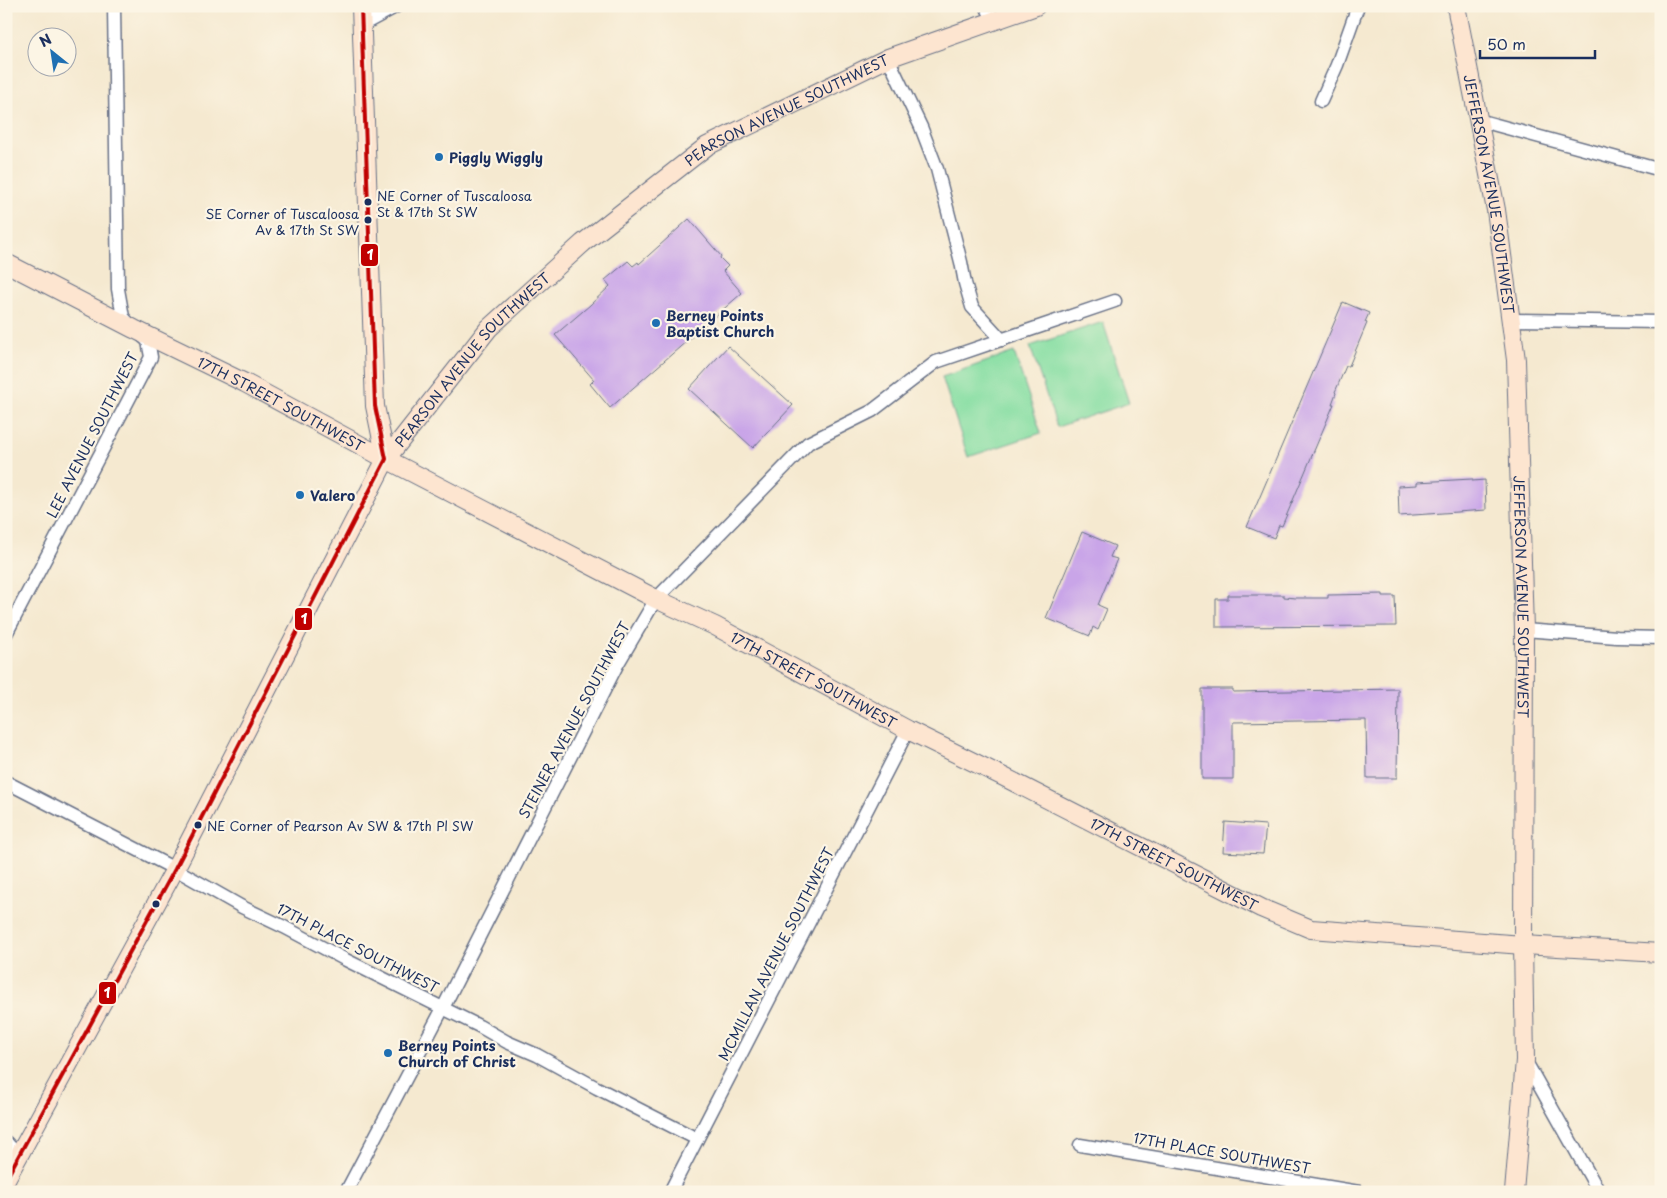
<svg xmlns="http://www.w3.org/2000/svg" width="1667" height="1198" font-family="'Playpen Sans',sans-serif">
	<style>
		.green { fill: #86dea3; stroke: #508680 }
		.building { fill: #c9a5e8 }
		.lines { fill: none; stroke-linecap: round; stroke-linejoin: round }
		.street-casing { stroke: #677086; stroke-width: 15 }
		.secondary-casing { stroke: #677086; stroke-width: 20 }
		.street { stroke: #fff; stroke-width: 12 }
		.secondary { stroke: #fde5d0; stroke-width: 18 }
		.bus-1-casing { stroke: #fcf5e5; stroke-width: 8 }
		.bus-1 { stroke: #c00000; stroke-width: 4 }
		.poi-dot { fill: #1f6fb2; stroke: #fcf5e5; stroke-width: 2 }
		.bus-dot { fill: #1b2f5e; stroke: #fcf5e5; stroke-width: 2 }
		.labels { text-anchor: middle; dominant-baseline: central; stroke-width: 4.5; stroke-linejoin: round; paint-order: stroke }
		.bus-label { font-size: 13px; fill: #1b2f5e; stroke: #fcf5e5; text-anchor: start }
		.street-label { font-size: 14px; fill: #1b2f5e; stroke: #fcf5e5 }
		.poi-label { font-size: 14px; font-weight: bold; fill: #1b2f5e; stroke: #fcf5e5; text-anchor: start }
		.line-badge { stroke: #fcf5e5; stroke-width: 2 }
		.badge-label { font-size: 14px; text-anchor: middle; font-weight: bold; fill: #fff }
	</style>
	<rect width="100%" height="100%" fill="#fcf5e5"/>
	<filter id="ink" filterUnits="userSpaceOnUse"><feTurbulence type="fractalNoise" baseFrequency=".02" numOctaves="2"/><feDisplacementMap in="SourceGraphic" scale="10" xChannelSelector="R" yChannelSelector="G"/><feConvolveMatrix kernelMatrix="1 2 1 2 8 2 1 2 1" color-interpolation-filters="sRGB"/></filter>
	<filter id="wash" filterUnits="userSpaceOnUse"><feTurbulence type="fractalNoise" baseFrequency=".0096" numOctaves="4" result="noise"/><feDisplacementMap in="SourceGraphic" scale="20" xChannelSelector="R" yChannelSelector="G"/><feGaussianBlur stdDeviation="1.12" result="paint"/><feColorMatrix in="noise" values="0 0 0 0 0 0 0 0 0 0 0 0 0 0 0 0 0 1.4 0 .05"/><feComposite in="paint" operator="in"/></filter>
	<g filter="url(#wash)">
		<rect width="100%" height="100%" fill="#f5e9d0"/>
		<g class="green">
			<polygon points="1103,322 1129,403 1057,427 1030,346"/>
			<polygon points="1014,352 1041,433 968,457 942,377"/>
		</g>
		<g id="blocks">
			<g class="building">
				<polygon points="689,219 721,256 720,258 728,266 723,271 742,293 610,408 590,384 594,380 555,335 590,305 610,286 605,280 628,261 633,266 638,262 639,264"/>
				<polygon points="1343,302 1369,313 1365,322 1367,323 1349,366 1346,366 1335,392 1336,393 1332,404 1334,404 1282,526 1279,525 1274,538 1247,527"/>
				<polygon points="728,346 793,405 753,448 689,389"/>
				<polygon points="1472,479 1472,481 1485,480 1486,510 1399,516 1398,486 1417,485 1417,482"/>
				<polygon points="1082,532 1115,546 1110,557 1117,559 1098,605 1107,609 1098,630 1093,627 1090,636 1046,618"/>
				<polygon points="1383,594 1383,596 1395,596 1396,626 1216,627 1216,599 1228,599 1228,595 1284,595 1284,597 1296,598 1328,598 1328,595"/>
				<polygon points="1202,689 1233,689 1233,692 1398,689 1397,778 1367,778 1366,720 1233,722 1233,779 1202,779"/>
				<polygon points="1225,822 1266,825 1263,854 1223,852"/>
			</g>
		</g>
	</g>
	<g filter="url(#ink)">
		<use href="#blocks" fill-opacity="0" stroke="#677086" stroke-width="1"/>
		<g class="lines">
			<g class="street-casing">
				<g id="street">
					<polyline points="986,6 994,21"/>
					<polyline points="362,25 397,6"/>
					<polyline points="888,58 921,127 937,169 961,262 965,283 972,307 1002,340"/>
					<polyline points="1321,101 1337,65 1358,6"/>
					<polyline points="1478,120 1661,170"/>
					<polyline points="1511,320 1661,322"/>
					<polyline points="1524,630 1617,637 1661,638"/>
					<polyline points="6,634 151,357 148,341 134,329 123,317 118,289 114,6"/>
					<polyline points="6,782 175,869 242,907 284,927 346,960 479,1026 507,1042 537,1055 597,1088 697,1139"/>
					<polyline points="1525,1060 1599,1192"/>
					<polyline points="6,1142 19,1156"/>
					<polyline points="1080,1145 1359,1192"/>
					<polyline points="346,1192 443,1008 617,665 656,599 808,443 872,411 936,362 1115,301"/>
					<polyline points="670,1192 908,730"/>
				</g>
			</g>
			<g class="secondary-casing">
				<g id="secondary">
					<polyline points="361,6 375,406 386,459"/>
					<path id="s1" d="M 1456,6 L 1496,210 L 1516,360 L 1524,630 L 1523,945 L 1525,1060 L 1514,1192"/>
					<path id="s2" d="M 6,263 L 134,329 L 245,383 L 386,459 L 656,599 L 715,626 L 908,730 L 1004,777 L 1261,908 L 1311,929 L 1523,945 L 1661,953"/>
					<path id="s3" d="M 6,1179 L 175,869 L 386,459 L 489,328 L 583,243 L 707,146 L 888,58 L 1036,6"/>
				</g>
			</g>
			<use href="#street" class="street"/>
			<use href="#secondary" class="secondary"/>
			<g class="bus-1-casing">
				<polyline id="bus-1" points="6,1179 175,869 386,459 375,406 361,6"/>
			</g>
			<use href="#bus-1" class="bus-1"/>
		</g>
	</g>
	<g class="poi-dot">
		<circle cx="439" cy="157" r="5"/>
		<circle cx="656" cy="323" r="5"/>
		<circle cx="300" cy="495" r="5"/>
		<circle cx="388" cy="1053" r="5"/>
	</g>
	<g class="bus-dot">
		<circle cx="368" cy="202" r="4.5"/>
		<circle cx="368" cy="220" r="4.5"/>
		<circle cx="198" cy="825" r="4.5"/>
		<circle cx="156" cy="904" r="4.5"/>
	</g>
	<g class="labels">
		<g class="bus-label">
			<text x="377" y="195">NE Corner of Tuscaloosa<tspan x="377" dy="16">St &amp; 17th St SW</tspan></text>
			<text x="359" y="213" text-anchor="end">SE Corner of Tuscaloosa<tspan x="359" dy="16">Av &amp; 17th St SW</tspan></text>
			<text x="207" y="825">NE Corner of Pearson Av SW &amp; 17th Pl SW</text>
		</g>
		<g class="street-label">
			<text stroke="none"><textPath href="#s3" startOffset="1352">PEARSON AVENUE SOUTHWEST</textPath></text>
			<text stroke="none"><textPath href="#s1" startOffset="191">JEFFERSON AVENUE SOUTHWEST</textPath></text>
			<text stroke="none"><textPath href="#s3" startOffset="946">PEARSON AVENUE SOUTHWEST</textPath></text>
			<text stroke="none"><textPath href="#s2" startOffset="309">17TH STREET SOUTHWEST</textPath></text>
			<text transform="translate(92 435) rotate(-63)">LEE AVENUE SOUTHWEST</text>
			<text stroke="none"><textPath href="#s1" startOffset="596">JEFFERSON AVENUE SOUTHWEST</textPath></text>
			<text stroke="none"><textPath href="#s2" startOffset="909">17TH STREET SOUTHWEST</textPath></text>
			<text transform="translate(574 720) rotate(-62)">STEINER AVENUE SOUTHWEST</text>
			<text stroke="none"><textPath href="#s2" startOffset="1314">17TH STREET SOUTHWEST</textPath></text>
			<text transform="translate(358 948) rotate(27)">17TH PLACE SOUTHWEST</text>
			<text transform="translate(776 954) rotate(-63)">MCMILLAN AVENUE SOUTHWEST</text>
			<text transform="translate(1222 1153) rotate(10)">17TH PLACE SOUTHWEST</text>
		</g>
		<g class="poi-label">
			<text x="449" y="157">Piggly Wiggly</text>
			<text x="666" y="315">Berney Points<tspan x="666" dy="16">Baptist Church</tspan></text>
			<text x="310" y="495">Valero</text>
			<text x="398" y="1045">Berney Points<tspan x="398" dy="16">Church of Christ</tspan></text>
		</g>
	</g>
	<g class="line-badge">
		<rect x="360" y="243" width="19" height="24" rx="5" fill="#c00000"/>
		<rect x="294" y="607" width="19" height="24" rx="5" fill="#c00000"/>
		<rect x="98" y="981" width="19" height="24" rx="5" fill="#c00000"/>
	</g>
	<g class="badge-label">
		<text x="370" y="260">1</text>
		<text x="304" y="624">1</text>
		<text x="107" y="998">1</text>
	</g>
	<rect width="1667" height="1198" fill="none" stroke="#fcf5e5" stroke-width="25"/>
	<g transform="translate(52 52) rotate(330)"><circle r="24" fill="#fcf5e5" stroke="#a2a6af"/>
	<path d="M0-4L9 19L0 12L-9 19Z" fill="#1f6fb2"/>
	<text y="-8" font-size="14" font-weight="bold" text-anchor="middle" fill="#1b2f5e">N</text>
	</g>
	<path d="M1480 50v8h115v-8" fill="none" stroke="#1b2f5e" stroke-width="2.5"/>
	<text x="1487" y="50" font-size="15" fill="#1b2f5e" stroke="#fcf5e5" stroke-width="4" paint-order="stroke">50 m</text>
</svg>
